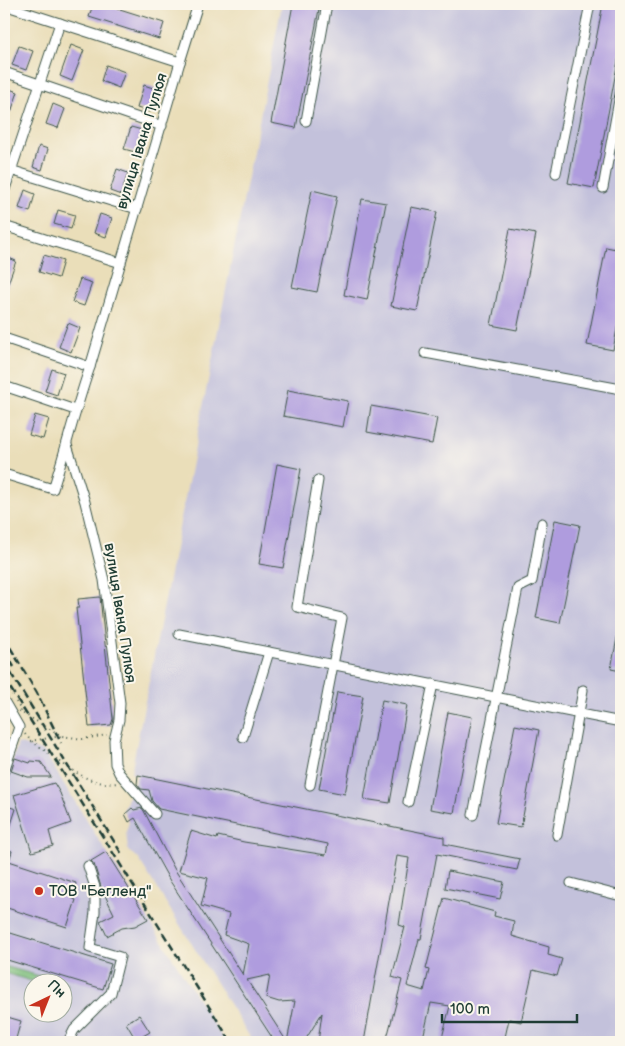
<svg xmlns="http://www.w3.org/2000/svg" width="625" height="1046" font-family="'Balsamiq Sans',sans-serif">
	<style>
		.industrial { fill: #c3c1db; fill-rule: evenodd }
		.forest { fill: #7cbc7c; stroke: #4e7c58 }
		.building { fill: #af9cde; fill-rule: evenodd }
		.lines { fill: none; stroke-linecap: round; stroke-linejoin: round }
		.minor-casing { stroke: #3d5548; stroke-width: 11 }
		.path { stroke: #3d5548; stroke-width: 2; stroke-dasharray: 1 4; stroke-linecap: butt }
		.minor { stroke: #fff; stroke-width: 9 }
		.rail { stroke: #1f3d34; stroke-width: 2.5; stroke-dasharray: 8 4; stroke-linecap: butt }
		.poi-dot { fill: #c8321e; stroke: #fbf7ec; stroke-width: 2 }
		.labels { text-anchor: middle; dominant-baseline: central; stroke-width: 4; stroke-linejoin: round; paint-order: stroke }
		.street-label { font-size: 15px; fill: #1f3d34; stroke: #fbf7ec }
		.poi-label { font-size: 15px; fill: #1f3d34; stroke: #fbf7ec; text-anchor: start }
	</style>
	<rect width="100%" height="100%" fill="#fbf7ec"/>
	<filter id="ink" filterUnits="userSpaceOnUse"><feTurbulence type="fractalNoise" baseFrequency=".02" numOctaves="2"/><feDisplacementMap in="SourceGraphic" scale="10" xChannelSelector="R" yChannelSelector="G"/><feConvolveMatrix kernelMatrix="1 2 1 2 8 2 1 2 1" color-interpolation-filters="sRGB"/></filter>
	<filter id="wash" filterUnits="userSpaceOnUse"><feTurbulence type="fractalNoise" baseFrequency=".0096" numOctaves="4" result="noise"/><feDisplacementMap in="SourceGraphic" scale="20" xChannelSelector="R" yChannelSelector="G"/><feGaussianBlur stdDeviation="1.12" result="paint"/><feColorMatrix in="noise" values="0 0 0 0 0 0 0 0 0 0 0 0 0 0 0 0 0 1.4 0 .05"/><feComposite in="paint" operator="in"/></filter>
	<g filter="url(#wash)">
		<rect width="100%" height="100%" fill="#eadeb9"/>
		<g class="industrial">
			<polygon points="282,4 621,4 621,1042 253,1042 138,858 128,851 126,832 129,822 123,811 137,775 131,773"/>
			<path d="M 18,743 L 44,752 L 225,1042 L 4,1042 L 4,787 ZM 32,984 L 62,984 L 62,1014 L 32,1014 Z"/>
		</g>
		<polygon class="forest" points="4,966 68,984 65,991 63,991 62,984 38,983 4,973"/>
		<g id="blocks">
			<g class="building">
				<polygon points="93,4 104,4 164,23 159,39 89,17"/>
				<polygon points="293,4 320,4 296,128 271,123"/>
				<polygon points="603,4 621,4 621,45 594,188 568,183"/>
				<polygon points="71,45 84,50 72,81 60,76"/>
				<polygon points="19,46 33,51 26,70 12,65"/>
				<polygon points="106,65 125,72 119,88 101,81"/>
				<polygon points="144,85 156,89 150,112 137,108"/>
				<polygon points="6,88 18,92 11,112 4,109 4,94"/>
				<polygon points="53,104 65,109 58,128 46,124"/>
				<polygon points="131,127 142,130 135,152 124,149"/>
				<polygon points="39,146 48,149 42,170 33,167"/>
				<polygon points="117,169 128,173 121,195 110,191"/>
				<polygon points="25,190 35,194 30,212 19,208"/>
				<polygon points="312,190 337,196 317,292 292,287"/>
				<polygon points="362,199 386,203 367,300 344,295"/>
				<polygon points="411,207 437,212 417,311 391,306"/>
				<polygon points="58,210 75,215 71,229 54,224"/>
				<polygon points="100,214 112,218 106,237 94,233"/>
				<polygon points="510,229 536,234 517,330 491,325"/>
				<polygon points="606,247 621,250 621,307 613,350 587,345"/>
				<polygon points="44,255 63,261 58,278 39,272"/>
				<polygon points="4,256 16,261 5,292 4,292"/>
				<polygon points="80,279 92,283 84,306 72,302"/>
				<polygon points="68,323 80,328 71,352 59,347"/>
				<polygon points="52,369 64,373 57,395 45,391"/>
				<polygon points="288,390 348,401 343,427 283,416"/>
				<polygon points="371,406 437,418 432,444 367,432"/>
				<polygon points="35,415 49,419 43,439 29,435"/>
				<polygon points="277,464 301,469 283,568 259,564"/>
				<polygon points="555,520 580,525 560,623 536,618"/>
				<polygon points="100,597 113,719 111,725 89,727 76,608 79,608 78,599"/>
				<polygon points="618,633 621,633 621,671 611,669"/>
				<polygon points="337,692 363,696 345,794 319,789"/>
				<polygon points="382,700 407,705 390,803 364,799"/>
				<polygon points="448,712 472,717 454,813 430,809"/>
				<polygon points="515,725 539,730 521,827 496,823"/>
				<polygon points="15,758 30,763 31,761 41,762 51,777 28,777 11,771"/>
				<path d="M 138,775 L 444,837 L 444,844 L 520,859 L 517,870 L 437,854 L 421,939 L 419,939 L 407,986 L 424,991 L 429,970 L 426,969 L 444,898 L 495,912 L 494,916 L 514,921 L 512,936 L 549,947 L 548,955 L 562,959 L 557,976 L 533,970 L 521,1022 L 509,1019 L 504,1042 L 441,1042 L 450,1006 L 431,1003 L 422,1042 L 386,1042 L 402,980 L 392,977 L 405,927 L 399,925 L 409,858 L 397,856 L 364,1042 L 318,1042 L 322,1013 L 304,1042 L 275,1042 L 170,881 L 135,818 L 129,822 L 125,814 L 132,808 L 134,810 L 142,808 L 144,811 L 175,870 L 243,975 L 249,944 L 224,935 L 229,914 L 201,906 L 208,878 L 179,871 L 191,831 L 217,839 L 218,836 L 244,842 L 326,855 L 328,844 L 159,809 L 152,801 L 149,790 L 141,789 L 137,784 ZM 270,975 L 266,998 L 279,1002 L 295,1001 L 287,1042 L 247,980 Z"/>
				<polygon points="54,783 60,793 71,823 49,831 53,846 32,852 14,795"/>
				<polygon points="4,805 16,809 5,843 4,843"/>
				<polygon points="4,848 12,851 9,861 76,883 72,898 76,900 67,927 4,907"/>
				<polygon points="106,852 148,919 135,926 122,928 107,936 100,921 114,914 101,887 94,864 91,861"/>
				<polygon points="448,871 504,882 500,899 445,888"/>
				<polygon points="4,931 111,964 103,989 4,959"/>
				<polygon points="139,1015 150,1032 136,1040 126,1023"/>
				<polygon points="4,1016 21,1021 15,1042 4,1042"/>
			</g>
		</g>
	</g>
	<g filter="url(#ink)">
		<use href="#blocks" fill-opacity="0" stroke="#3d5548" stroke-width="1"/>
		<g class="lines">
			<g class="minor-casing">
				<g id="minor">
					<path d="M 4,5 L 180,62 L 90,367 C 76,407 66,448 53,489 L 4,474"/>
					<polyline points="180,62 198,4"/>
					<polyline points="4,72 162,126"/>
					<polyline points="306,121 327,4"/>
					<polyline points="4,168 137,209"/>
					<polyline points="556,173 590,4"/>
					<polyline points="603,188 621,89"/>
					<polyline points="4,192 60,23"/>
					<polyline points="4,226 121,263"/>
					<polyline points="4,338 90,367"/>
					<polyline points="425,353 621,389"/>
					<polyline points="4,386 75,410"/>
					<polyline points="67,445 85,502 104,580 120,703 119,720 114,740 115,764 119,773 155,814"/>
					<polyline points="179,634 621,722"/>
					<polyline points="4,701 19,727 4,771"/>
					<polyline points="243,737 269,652"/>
					<polyline points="310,785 342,618 297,607 318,480"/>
					<polyline points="408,802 433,684"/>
					<polyline points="473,815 518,588 532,581 542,523"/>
					<polyline points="557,835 583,690"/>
					<polyline points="571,883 621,896"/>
					<polyline points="68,1042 74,1030 111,993 120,957 90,948 95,912 95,887 88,866"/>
				</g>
			</g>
			<g class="path">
				<polyline points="4,682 12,695"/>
				<polyline points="16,702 22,712"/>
				<polyline points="19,711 62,736 83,739 107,735"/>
				<path d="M 25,734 C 30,741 36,744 43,749 C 64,764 88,787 117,783"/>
				<polyline points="30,741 62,736"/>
			</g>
			<use href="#minor" class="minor"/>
			<g class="rail">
				<polyline points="4,637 37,693 61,743"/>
				<polyline points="4,650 14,667"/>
				<polyline points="4,662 123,856"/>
				<polyline points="4,678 231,1042"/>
			</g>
		</g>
	</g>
	<circle class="poi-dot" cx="39" cy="891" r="5"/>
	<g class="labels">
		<g class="street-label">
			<text transform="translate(142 141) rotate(-73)">вулиця Івана Пулюя</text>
			<text transform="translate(120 613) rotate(81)">вулиця Івана Пулюя</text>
		</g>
		<g class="poi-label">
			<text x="49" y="891">ТОВ "Бегленд"</text>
		</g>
	</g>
	<rect width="625" height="1046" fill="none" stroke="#fbf7ec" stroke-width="20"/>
	<g transform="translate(48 998) rotate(43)"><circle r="24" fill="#fbf7ec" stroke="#a3ada2"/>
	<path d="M0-4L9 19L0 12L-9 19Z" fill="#c8321e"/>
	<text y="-8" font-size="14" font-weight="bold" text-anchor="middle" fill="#1f3d34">Пн</text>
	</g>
	<path d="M442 1014v8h135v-8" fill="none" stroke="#1f3d34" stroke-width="2.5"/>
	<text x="450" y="1014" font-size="15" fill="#1f3d34" stroke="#fbf7ec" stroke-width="4" paint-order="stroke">100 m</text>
</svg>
